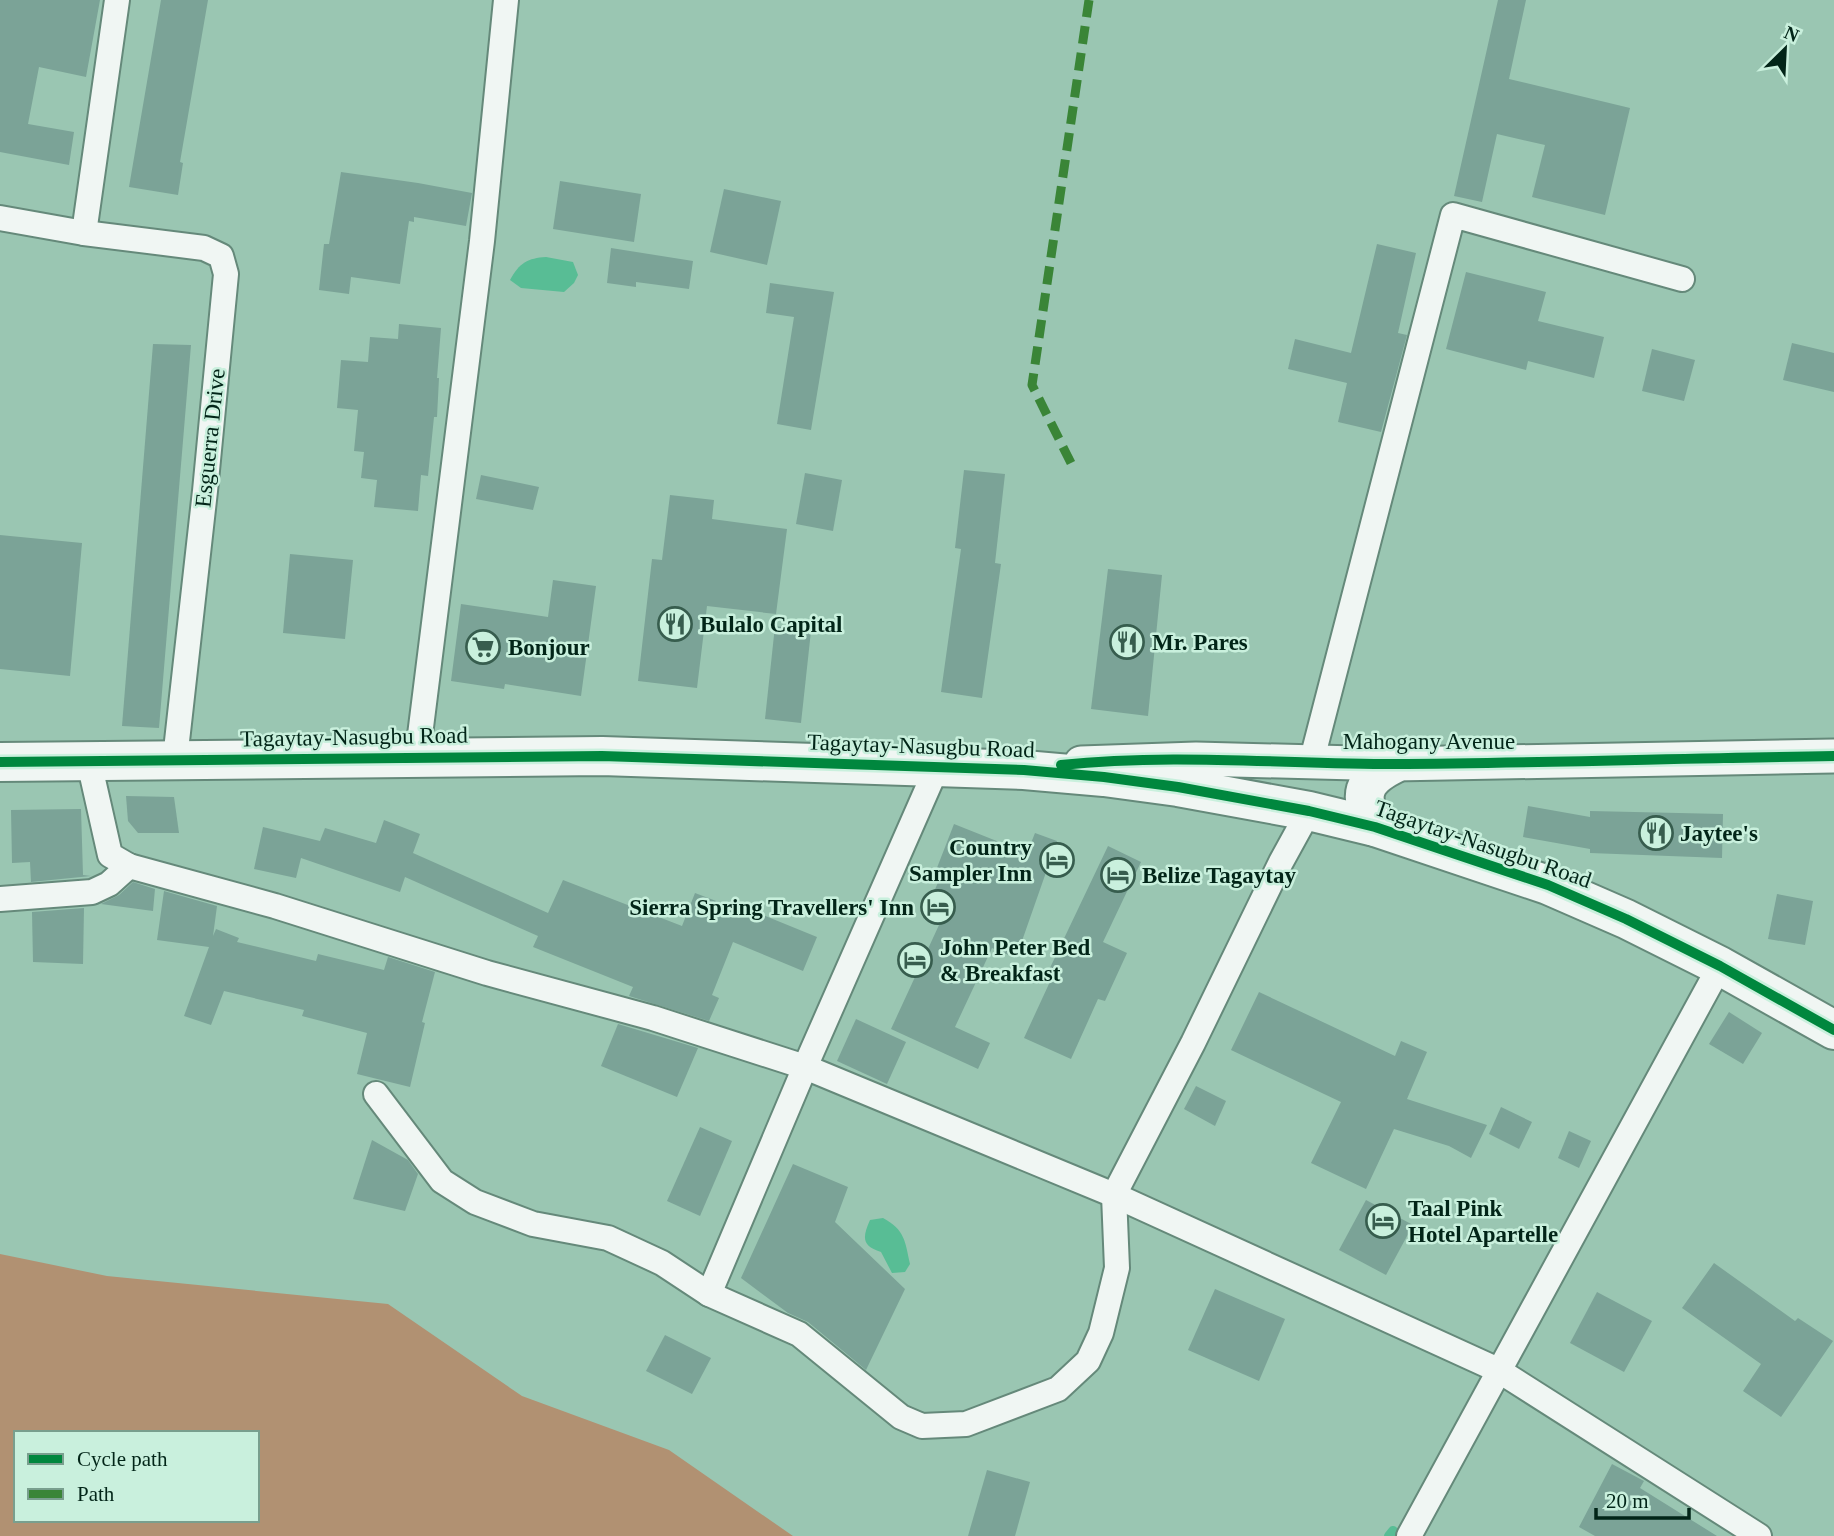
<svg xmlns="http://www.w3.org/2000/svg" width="1834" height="1536" font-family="'Times New Roman',serif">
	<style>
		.forest { fill: #b19172; fill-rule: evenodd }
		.water { fill: #58bd95 }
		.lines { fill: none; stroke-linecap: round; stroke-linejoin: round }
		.stream { stroke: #58bd95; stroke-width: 10 }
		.building { fill: #7ba397 }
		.street-casing { stroke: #65897a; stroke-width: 28 }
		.secondary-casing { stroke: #65897a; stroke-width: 37 }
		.primary-casing { stroke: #65897a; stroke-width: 42 }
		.street { stroke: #f0f6f3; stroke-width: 24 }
		.secondary { stroke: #f0f6f3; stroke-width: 33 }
		.primary { stroke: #f0f6f3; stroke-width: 38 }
		.quiet { stroke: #3a8537; stroke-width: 9; stroke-dasharray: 18 9; stroke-linecap: butt }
		.cycleway-casing { stroke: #c9f0dd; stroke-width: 15 }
		.cycleway { stroke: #00873e; stroke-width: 10 }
		.labels { text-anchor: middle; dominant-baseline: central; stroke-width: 5; stroke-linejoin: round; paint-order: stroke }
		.street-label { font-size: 23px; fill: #022518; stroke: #c9f0dd }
		.poi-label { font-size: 23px; font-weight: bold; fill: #022518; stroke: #c9f0dd; text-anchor: start }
	</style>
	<rect width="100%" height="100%" fill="#9ac6b2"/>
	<path class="forest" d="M 0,1254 L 107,1276 L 388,1304 L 522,1396 L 669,1450 L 793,1536 L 0,1536 ZM 16,1433 L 257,1433 L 257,1520 L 16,1520 Z"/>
	<g class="water">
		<path d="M 546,257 L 573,262 L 578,275 L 574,283 L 564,292 L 521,288 L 510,280 C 519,263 528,258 546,257 Z"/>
		<path d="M 883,1218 C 905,1230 905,1241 910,1264 L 905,1272 L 892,1273 L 881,1252 C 862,1246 862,1238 870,1220 Z"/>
	</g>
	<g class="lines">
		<polyline class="stream" points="1389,1536 1393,1531"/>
	</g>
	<g class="building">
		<polygon points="0,0 100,0 86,77 39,67 28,124 74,132 69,165 0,152"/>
		<polygon points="161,0 208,0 180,162 183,163 178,195 129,187"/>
		<polygon points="1498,0 1526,0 1509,79 1630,108 1605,215 1532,197 1545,145 1497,134 1482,202 1454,196"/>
		<polygon points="341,172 418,183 472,193 466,226 414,217 414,222 409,221 400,284 351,277 349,294 319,290 324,244 329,244"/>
		<polygon points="560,181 641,194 634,242 553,229"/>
		<polygon points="724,189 781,201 767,265 710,252"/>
		<polygon points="1377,244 1416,253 1398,333 1407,335 1381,432 1338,422 1347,383 1288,369 1295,339 1351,353"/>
		<polygon points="611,248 693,261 689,289 636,282 636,287 607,283"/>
		<polygon points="1466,272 1546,292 1538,321 1604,337 1594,378 1528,361 1526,370 1446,349"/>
		<polygon points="770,283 834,292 811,430 777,424 794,317 766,313"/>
		<polygon points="399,324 441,328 437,378 439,378 437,417 434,417 428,476 421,475 418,511 374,507 377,480 361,478 364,452 354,451 358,410 337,408 341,360 368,362 370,337 398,339"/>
		<polygon points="1792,343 1834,353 1834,392 1783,380"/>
		<polygon points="153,344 191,345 159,728 122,726"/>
		<polygon points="1652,349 1695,360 1684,401 1642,391"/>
		<polygon points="964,470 1005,474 995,563 1001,564 982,698 941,692 961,549 955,548"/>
		<polygon points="805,473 842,480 833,531 796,524"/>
		<polygon points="481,475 539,487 533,510 476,499"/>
		<polygon points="670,495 714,500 712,519 787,529 776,614 707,606 697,688 638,681 652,559 662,560"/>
		<polygon points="0,535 82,543 70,676 0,669"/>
		<polygon points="290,554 353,560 345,639 283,633"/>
		<polygon points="1108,569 1162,575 1148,716 1091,709"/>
		<polygon points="553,580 596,586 581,696 505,684 504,689 451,681 461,604 548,617"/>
		<polygon points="775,626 811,631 801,723 765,719"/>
		<polygon points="126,796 174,797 179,833 138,833 128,821"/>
		<polygon points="1528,806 1590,817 1590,811 1723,814 1722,858 1590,853 1590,849 1523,837"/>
		<polygon points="81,809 83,875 91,876 31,882 30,862 12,863 11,810"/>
		<polygon points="384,820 420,834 413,853 548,913 563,880 682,926 695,893 761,918 763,915 817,937 803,971 733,942 712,995 719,998 709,1021 629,996 633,987 533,947 538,936 405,877 400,892 301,858 296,878 254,869 263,827 320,841 325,828 376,843"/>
		<polygon points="954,824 1027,853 1035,833 1057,841 1016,958 992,948 955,1027 990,1043 978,1069 891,1029 939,925 923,918 939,880 933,878"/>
		<polygon points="1108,846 1141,862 1103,942 1127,953 1105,1001 1098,999 1071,1059 1024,1038 1054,973 1049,970"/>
		<polygon points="133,882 155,889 153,911 101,904 119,895"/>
		<polygon points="164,891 217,906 213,936 216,929 239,938 237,942 316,961 318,954 384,970 388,957 435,972 422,1022 425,1023 410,1087 357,1074 367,1033 302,1016 304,1010 224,991 211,1025 184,1016 209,947 157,940"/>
		<polygon points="1777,894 1813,901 1805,945 1768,939"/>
		<polygon points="84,908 83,964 33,962 32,912"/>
		<polygon points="1259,992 1395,1056 1401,1041 1427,1052 1407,1099 1487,1125 1471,1158 1449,1146 1394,1129 1366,1189 1311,1163 1341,1102 1231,1050"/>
		<polygon points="1729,1012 1762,1033 1743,1064 1709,1044"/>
		<polygon points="856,1019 906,1042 887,1084 837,1061"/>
		<polygon points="618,1024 698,1048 677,1097 601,1066"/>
		<polygon points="1196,1086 1226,1101 1215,1126 1184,1109"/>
		<polygon points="1501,1107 1532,1122 1519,1149 1489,1134"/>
		<polygon points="700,1127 732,1141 700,1216 667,1201"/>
		<polygon points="1569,1131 1591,1141 1579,1168 1558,1158"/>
		<polygon points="372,1140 408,1160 418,1174 405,1211 353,1199"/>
		<polygon points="793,1164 848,1187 835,1222 905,1289 866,1370 808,1322 788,1313 741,1278"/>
		<polygon points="1366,1200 1413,1225 1386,1275 1339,1250"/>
		<polygon points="1714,1263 1795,1321 1798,1318 1833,1341 1781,1417 1743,1391 1761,1364 1682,1308"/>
		<polygon points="1215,1289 1285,1319 1259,1381 1188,1350"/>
		<polygon points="1597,1292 1652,1321 1624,1372 1570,1343"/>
		<polygon points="665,1335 711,1358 692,1394 646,1371"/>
		<polygon points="1612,1464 1644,1481 1640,1488 1717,1536 1595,1536 1579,1527"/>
		<polygon points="987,1470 1030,1482 1015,1536 968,1536"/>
	</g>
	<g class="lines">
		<g class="street-casing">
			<g id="street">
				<polyline points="0,218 84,233 204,248 221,256 226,274 205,491 175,759"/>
				<polyline points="84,233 117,0"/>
				<polyline points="417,759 482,241 506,0"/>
				<polyline points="89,762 110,855 129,866 275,906 487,973 653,1018 805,1067 1114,1195 1498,1370 1759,1536"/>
				<polyline points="1311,763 1453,215 1682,279"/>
				<polyline points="0,899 92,892 109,884 129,866"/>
				<polyline points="376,1094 442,1181 475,1202 533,1224 608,1238 662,1263 709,1294 799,1334 901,1417 922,1426 966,1424 1058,1389 1088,1361 1101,1333 1117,1268 1114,1195 1193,1043 1281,862 1309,811"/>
				<polyline points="709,1294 805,1067 937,767"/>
				<polyline points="1409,1536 1720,966"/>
			</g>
		</g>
		<g class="secondary-casing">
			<polyline id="secondary" points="1081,763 1196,759 1394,764 1834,756"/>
		</g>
		<g class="primary-casing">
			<g id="primary">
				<polyline points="0,762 602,756 1024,770 1104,777 1178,787 1309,811 1375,827 1548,885 1626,919 1720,966 1834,1030"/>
				<path d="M 1375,827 C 1357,796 1362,780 1394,764"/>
			</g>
		</g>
		<use href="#street" class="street"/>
		<use href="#secondary" class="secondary"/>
		<use href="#primary" class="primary"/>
		<polyline class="quiet" points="1071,463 1032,385 1089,0"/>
		<g class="cycleway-casing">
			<g id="cycleway">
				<polyline points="0,762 602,756 1024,770 1104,777 1178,787 1309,811 1375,827 1548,885 1626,919 1720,966 1834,1030"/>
				<path d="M 1061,765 C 1172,753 1283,764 1394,764 C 1541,763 1688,758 1834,756"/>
			</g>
		</g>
		<use href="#cycleway" class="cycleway"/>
	</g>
	<defs>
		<g id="restaurant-ring" transform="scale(1.75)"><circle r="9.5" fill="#c9f0dd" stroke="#375d4e" stroke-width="1.5"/><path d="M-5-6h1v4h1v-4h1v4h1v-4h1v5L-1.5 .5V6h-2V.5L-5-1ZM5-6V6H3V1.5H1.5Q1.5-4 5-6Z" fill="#375d4e"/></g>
		<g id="supermarket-ring" transform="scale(1.75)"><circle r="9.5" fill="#c9f0dd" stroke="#375d4e" stroke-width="1.5"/><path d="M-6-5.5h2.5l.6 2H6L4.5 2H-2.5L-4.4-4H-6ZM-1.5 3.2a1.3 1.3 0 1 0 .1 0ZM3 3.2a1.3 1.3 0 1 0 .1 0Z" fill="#375d4e"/></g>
		<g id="hotel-ring" transform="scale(1.75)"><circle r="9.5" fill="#c9f0dd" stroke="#375d4e" stroke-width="1.5"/><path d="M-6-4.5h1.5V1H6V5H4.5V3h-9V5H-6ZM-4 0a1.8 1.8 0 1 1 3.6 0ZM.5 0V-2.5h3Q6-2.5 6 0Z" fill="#375d4e"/></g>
	</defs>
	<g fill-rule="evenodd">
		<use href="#restaurant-ring" x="675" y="624"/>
		<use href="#restaurant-ring" x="1127" y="642"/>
		<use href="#supermarket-ring" x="483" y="647"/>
		<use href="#restaurant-ring" x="1656" y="833"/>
		<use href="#hotel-ring" x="1057" y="860"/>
		<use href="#hotel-ring" x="1118" y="875"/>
		<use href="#hotel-ring" x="938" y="907"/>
		<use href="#hotel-ring" x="915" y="960"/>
		<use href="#hotel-ring" x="1383" y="1221"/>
	</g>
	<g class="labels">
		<g class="street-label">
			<text transform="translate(210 438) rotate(-84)">Esguerra Drive</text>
			<text transform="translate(354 737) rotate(-1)">Tagaytay-Nasugbu Road</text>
			<text x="1429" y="741">Mahogany Avenue</text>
			<text transform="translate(921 746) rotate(2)">Tagaytay-Nasugbu Road</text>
			<text transform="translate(1483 844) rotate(19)">Tagaytay-Nasugbu Road</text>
		</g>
		<g class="poi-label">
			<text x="700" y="624">Bulalo Capital</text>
			<text x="1152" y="642">Mr. Pares</text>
			<text x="508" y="647">Bonjour</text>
			<text x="1680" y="833">Jaytee's</text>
			<text x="1032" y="847" text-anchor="end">Country<tspan x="1032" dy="26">Sampler Inn</tspan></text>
			<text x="1142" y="875">Belize Tagaytay</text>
			<text x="914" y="907" text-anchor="end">Sierra Spring Travellers' Inn</text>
			<text x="940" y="947">John Peter Bed<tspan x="940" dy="26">&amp; Breakfast</tspan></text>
			<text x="1408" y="1208">Taal Pink<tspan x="1408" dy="26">Hotel Apartelle</tspan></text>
		</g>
	</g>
	<rect x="14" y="1431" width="245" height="91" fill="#c9f0dd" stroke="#799f8e" stroke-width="2"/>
	<rect x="28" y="1454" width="35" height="10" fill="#00873e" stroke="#799f8e" stroke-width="2"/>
	<text x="77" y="1466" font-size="21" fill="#022518">Cycle path</text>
	<rect x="28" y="1489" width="35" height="10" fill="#3a8537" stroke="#799f8e" stroke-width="2"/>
	<text x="77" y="1501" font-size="21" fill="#022518">Path</text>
	<g transform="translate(1785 49) rotate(24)" stroke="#c9f0dd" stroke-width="5" paint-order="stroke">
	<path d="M0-5L12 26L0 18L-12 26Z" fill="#022518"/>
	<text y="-10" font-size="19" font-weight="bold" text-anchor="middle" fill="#022518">N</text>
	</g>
	<path d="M1596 1508v10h93v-10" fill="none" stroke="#022518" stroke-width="3.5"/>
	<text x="1606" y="1508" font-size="21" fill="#022518" stroke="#c9f0dd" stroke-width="5" paint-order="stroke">20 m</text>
</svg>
